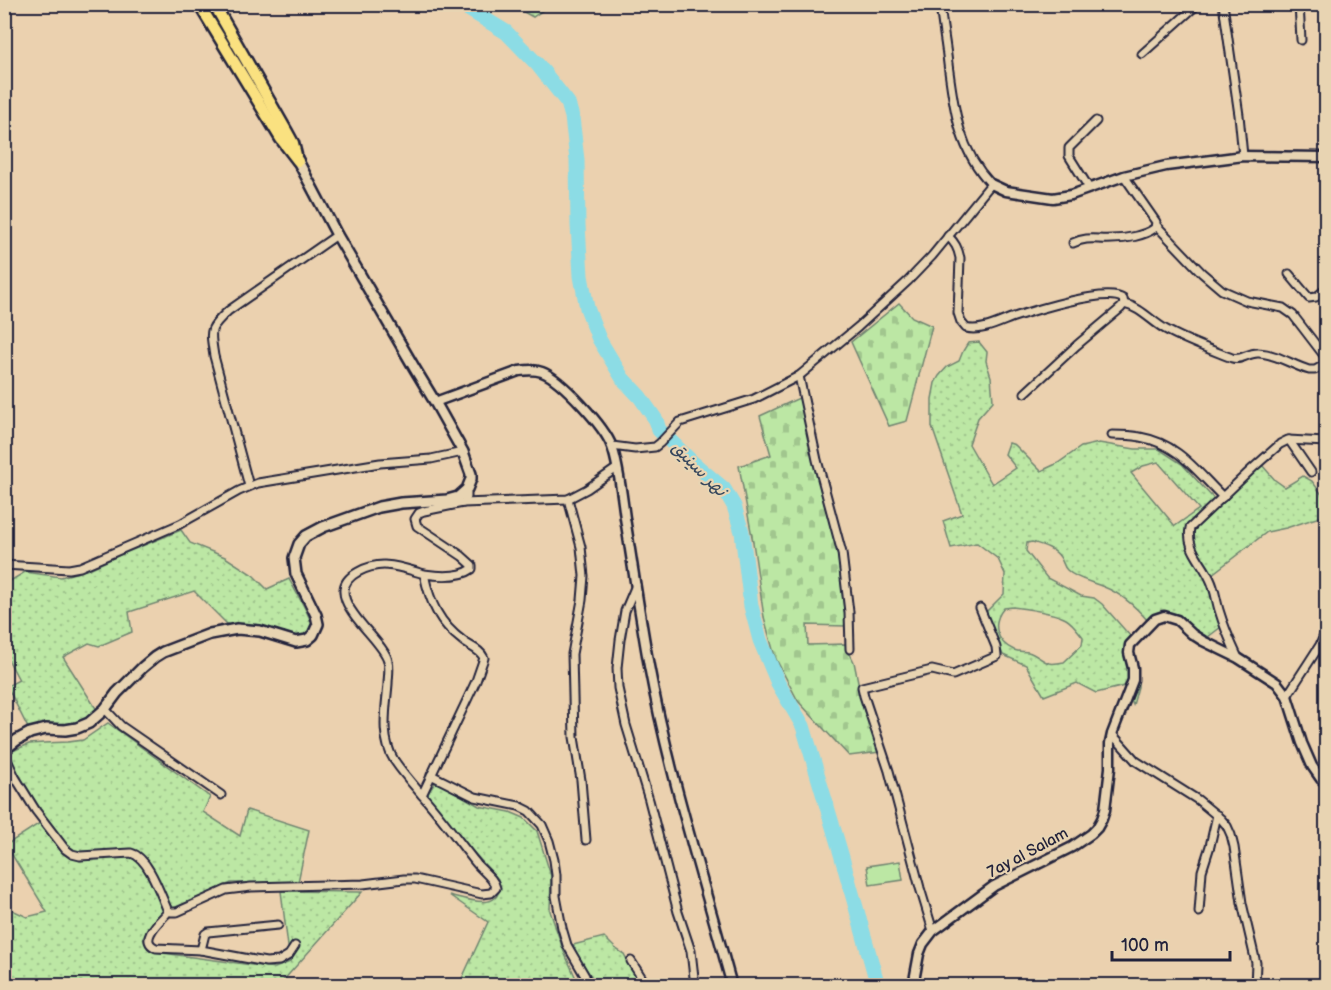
<svg xmlns="http://www.w3.org/2000/svg" width="1331" height="990" font-family="'Balsamiq Sans','Playpen Sans Arabic',sans-serif">
	<style>
		.grass { fill: url(#grass-dots); stroke: #6f8470; stroke-width: 1.5; fill-rule: evenodd }
		.cemetery { fill: url(#cemetery-stones); stroke: #6f8470; stroke-width: 1.5 }
		.green { fill: #bce7a4; stroke: #6f8470; stroke-width: 1.5 }
		.lines { fill: none; stroke-linecap: round; stroke-linejoin: round }
		.river { stroke: #8cdce5; stroke-width: 15 }
		.minor-casing { stroke: #22223b; stroke-width: 11 }
		.tertiary-casing { stroke: #22223b; stroke-width: 13 }
		.secondary-casing { stroke: #22223b; stroke-width: 14 }
		.primary-casing { stroke: #22223b; stroke-width: 15 }
		.minor { stroke: #e8d4b2; stroke-width: 7 }
		.tertiary { stroke: #e8d4b2; stroke-width: 8 }
		.secondary { stroke: #e8d4b2; stroke-width: 9 }
		.primary { stroke: #fae180; stroke-width: 10 }
		.labels { text-anchor: middle; dominant-baseline: central; stroke-width: 4.5; stroke-linejoin: round; paint-order: stroke }
		.street-label { font-size: 16px; fill: #22223b; stroke: #e8d4b2 }
		.water-label { font-size: 18px; font-style: italic; fill: #37475d; stroke: #e8d4b2 }
	</style>
	<defs>
		<pattern id="grass-dots" width="8" height="8" patternUnits="userSpaceOnUse" patternTransform="scale(1.5)"><rect width="8" height="8" fill="#bce7a4"/><path d="M2 2h.1M6 6h.1" fill="none" stroke="#a1c68e" stroke-width="1.8" stroke-linecap="round"/></pattern>
		<pattern id="cemetery-stones" width="16" height="16" patternUnits="userSpaceOnUse" patternTransform="scale(1.5)"><rect width="16" height="16" fill="#bce7a4"/><path d="M2 7V4a2 2 0 0 1 4 0v3zM10 15v-3a2 2 0 0 1 4 0v3z" fill="#a1c68e"/></pattern>
	</defs>
	<rect width="100%" height="100%" fill="#ebd1af"/>
	<filter id="ink" filterUnits="userSpaceOnUse"><feTurbulence type="fractalNoise" baseFrequency=".0167" numOctaves="2"/><feDisplacementMap in="SourceGraphic" scale="12" xChannelSelector="R" yChannelSelector="G"/><feConvolveMatrix kernelMatrix="1 2 1 2 8 2 1 2 1" color-interpolation-filters="sRGB"/></filter>
	<g filter="url(#ink)">
		<g class="grass">
			<polygon points="511,5 550,5 533,17"/>
			<path d="M 979,342 L 987,352 L 986,361 L 991,377 L 993,401 L 978,418 L 969,444 L 992,484 L 1016,468 L 1005,454 L 1009,443 L 1015,445 L 1041,471 L 1058,463 L 1081,447 L 1099,443 L 1135,449 L 1159,449 L 1182,464 L 1213,498 L 1221,503 L 1262,465 L 1275,480 L 1285,487 L 1303,476 L 1312,481 L 1323,496 L 1326,494 L 1326,515 L 1286,528 L 1267,532 L 1207,578 L 1221,627 L 1204,640 L 1182,617 L 1165,613 L 1132,638 L 1130,665 L 1138,677 L 1138,687 L 1133,705 L 1125,686 L 1096,693 L 1077,683 L 1044,696 L 1026,665 L 1003,655 L 985,613 L 1004,594 L 1005,574 L 998,559 L 977,543 L 951,548 L 943,521 L 962,514 L 932,427 L 932,399 L 935,383 L 939,376 L 947,367 L 959,361 L 963,351 L 968,343 ZM 1158,462 L 1199,509 L 1175,526 L 1131,473 L 1143,466 ZM 1032,542 C 1042,545 1054,548 1060,557 C 1063,561 1063,566 1067,570 C 1076,579 1092,582 1104,587 C 1122,594 1136,607 1148,621 L 1131,637 L 1102,604 L 1094,598 L 1081,596 L 1047,578 L 1026,551 L 1027,543 ZM 1013,607 C 1028,609 1054,612 1066,619 C 1073,623 1078,631 1083,637 L 1082,645 L 1064,662 C 1059,663 1053,664 1049,663 C 1042,661 1036,654 1028,652 C 1024,651 1019,652 1014,650 C 996,642 991,623 1004,608 Z"/>
			<path d="M 181,530 L 190,543 L 225,557 L 253,575 L 267,589 L 289,579 C 294,589 311,616 312,626 C 312,648 265,628 253,627 C 245,626 237,626 229,626 L 194,591 L 129,612 L 132,632 L 99,646 L 89,643 L 63,657 L 97,710 C 71,737 57,719 28,728 L 7,686 L 19,680 L 9,661 L 5,662 L 5,584 L 25,572 L 61,577 L 89,569 L 120,555 Z"/>
			<path d="M 108,723 L 210,797 L 203,812 L 240,836 L 247,810 L 309,830 L 298,882 L 231,883 L 176,907 L 154,920 L 143,938 C 145,945 148,949 155,952 L 275,968 L 290,962 L 281,891 L 362,892 L 281,983 L 281,986 L 5,985 L 4,906 L 27,917 L 47,912 L 6,845 L 40,823 L 44,818 L 16,774 L 8,753 L 29,744 L 44,743 L 68,742 L 83,740 Z"/>
			<path d="M 436,781 L 479,806 L 510,812 L 524,818 L 537,831 L 551,876 L 550,911 L 564,952 L 579,985 L 459,985 L 488,922 L 449,895 C 466,899 506,914 498,879 L 466,844 L 427,795 Z"/>
			<polygon points="604,937 616,949 624,954 640,985 596,985 595,982 578,957 573,945"/>
		</g>
		<g class="cemetery">
			<polygon points="899,303 912,317 932,326 907,421 889,426 851,342"/>
			<polygon points="801,397 824,503 837,547 846,626 807,625 808,645 845,644 854,662 864,711 881,748 880,752 849,756 798,701 775,657 764,617 753,542 739,466 771,455 760,416"/>
		</g>
		<polygon class="green" points="900,861 903,880 870,885 867,866"/>
		<g class="lines">
			<polyline class="river" points="460,4 506,32 538,65 568,103 572,117 577,160 578,225 581,276 587,308 599,339 623,379 640,397 656,420 659,430 692,462 724,489 734,506 742,532 751,606 760,640 778,683 803,726 841,854 878,986"/>
			<g class="minor-casing">
				<g id="minor">
					<polyline points="1223,4 1239,115 1243,156"/>
					<polyline points="1299,4 1301,40"/>
					<polyline points="1142,54 1198,4"/>
					<polyline points="1089,188 1069,156 1069,148 1096,121"/>
					<polyline points="1156,225 1202,273 1222,290 1247,301 1283,308 1293,315 1326,358"/>
					<path d="M 948,236 C 955,243 958,248 960,258 L 958,313 L 961,322 L 966,328 C 980,332 998,323 1011,318 C 1032,311 1107,287 1123,299 L 1124,304 L 1121,308 L 1077,345 L 1025,393"/>
					<path d="M 1073,243 C 1088,236 1096,240 1112,239 C 1126,239 1144,236 1155,228 L 1156,222 L 1124,176"/>
					<polyline points="1289,274 1309,298 1316,297 1326,289"/>
					<path d="M 1124,304 C 1140,307 1151,321 1165,329 C 1186,341 1209,349 1232,358 C 1242,361 1248,352 1259,353 C 1277,354 1292,365 1309,370 L 1315,370 L 1326,364"/>
					<polyline points="799,376 817,460 842,553 849,612 850,649"/>
					<path d="M 1112,435 C 1121,435 1131,435 1140,437 C 1179,444 1196,471 1223,497"/>
					<polyline points="1289,440 1311,472"/>
					<path d="M 612,446 L 635,449 L 655,447 L 660,443 L 680,422 L 754,399 L 799,376 L 858,327 L 908,281 L 932,256 L 991,184 C 958,149 954,109 948,64 C 946,44 942,25 940,4"/>
					<path d="M 249,486 L 214,356 C 210,329 208,330 228,311 L 337,235"/>
					<polyline points="568,499 581,547 584,576 582,600 572,654 574,737 581,780 586,840"/>
					<polyline points="463,503 568,499 587,489 617,468"/>
					<polyline points="4,565 69,569 80,567 180,524 239,491 258,483 380,463 431,459 463,452"/>
					<polyline points="636,585 625,611 620,640 617,668 618,688 626,725 649,800 678,912 691,951 695,986"/>
					<path d="M 1238,658 C 1231,643 1224,627 1219,610 C 1216,600 1215,589 1210,579 C 1202,561 1186,549 1190,528 L 1253,468 L 1280,444 L 1288,440 L 1326,442"/>
					<polyline points="1287,696 1320,645 1326,631"/>
					<polyline points="105,709 121,726 221,795"/>
					<polyline points="1112,734 1136,761 1198,800 1221,819 1227,826 1231,835 1234,847 1242,903 1256,963 1255,986"/>
					<path d="M 4,753 L 15,777 L 36,811 L 65,849 L 72,854 L 80,856 L 131,853 C 148,857 160,893 167,909 L 171,912 L 177,912 L 226,890 L 251,887 L 363,884 L 404,879 L 415,879 L 482,894 L 491,893 L 496,888 C 494,878 482,871 476,863 C 460,843 445,822 428,802 C 417,789 404,775 394,760 C 380,737 386,709 388,684 C 388,677 390,669 388,661 C 384,638 315,595 358,572 C 382,559 399,567 424,574"/>
					<polyline points="431,775 475,797 519,806 529,811 542,825 549,841 554,860 556,875 556,896 562,928 567,945 585,976"/>
					<path d="M 422,795 L 476,681 L 484,658 C 480,649 470,647 463,641 C 439,623 430,603 424,574 C 438,576 460,578 472,569 L 472,565 L 462,556 L 417,526 L 415,519 L 419,513 L 424,511 L 463,503 L 467,497 L 467,489"/>
					<path d="M 169,911 C 161,920 137,940 156,948 L 201,950 L 205,934 L 208,932 L 278,925"/>
					<polyline points="1199,912 1202,871 1210,846 1217,815"/>
					<polyline points="933,931 920,888 889,771 864,696 862,687 932,670 953,675 997,656 996,647 980,608"/>
					<polyline points="201,950 266,962 279,961 289,955 295,946"/>
					<polyline points="631,961 647,986"/>
				</g>
			</g>
			<g class="tertiary-casing">
				<g id="tertiary">
					<polyline points="991,184 1006,191 1053,198 1071,195 1124,176 1166,166 1243,156 1326,157"/>
					<path d="M 435,402 L 519,371 C 527,370 534,369 542,372 C 561,379 605,427 612,447 C 619,466 622,497 625,518 C 633,567 640,617 649,666 C 669,774 703,879 732,986"/>
					<polyline points="913,986 919,954 923,944 933,931 994,886 1072,847 1091,834 1097,828 1102,819 1105,810 1110,768 1110,743 1112,734 1133,680 1133,668 1129,653 1130,645 1155,619 1164,616 1177,620 1192,634 1203,641 1238,658 1277,683 1287,696 1302,743 1312,766 1321,779 1326,783"/>
				</g>
			</g>
			<g class="secondary-casing">
				<polyline id="secondary" points="4,750 17,740 30,733 46,729 65,730 77,728 89,723 105,709 117,693 143,667 155,657 163,652 210,634 237,629 260,631 296,642 307,640 313,635 318,624 316,615 296,574 294,558 299,544 306,536 323,527 379,507 401,503 447,500 458,497 467,489 471,479 471,474 463,452 435,402 415,369 337,235 298,161"/>
			</g>
			<g class="primary-casing">
				<g id="primary">
					<polyline points="199,4 281,139 298,161"/>
					<polyline points="214,4 287,132 293,143 296,155"/>
				</g>
			</g>
			<use href="#minor" class="minor"/>
			<use href="#tertiary" class="tertiary"/>
			<use href="#secondary" class="secondary"/>
			<use href="#primary" class="primary"/>
		</g>
	</g>
	<g class="labels">
		<g class="street-label">
			<text transform="translate(1028 853) rotate(-28)">7ay al Salam</text>
		</g>
		<g class="water-label">
			<text transform="translate(699 469) rotate(45)">نهر سينيق</text>
		</g>
	</g>
	<rect width="1331" height="990" fill="none" stroke="#e8d4b2" stroke-width="24"/>
	<rect x="12" y="12" width="1307" height="966" fill="none" stroke="#22223b" stroke-width="2" filter="url(#ink)"/>
	<path d="M1112 951v9h118v-9" fill="none" stroke="#22223b" stroke-width="3"/>
	<text x="1121" y="951" font-size="18" fill="#22223b" stroke="#e8d4b2" stroke-width="4.5" paint-order="stroke">100 m</text>
</svg>
